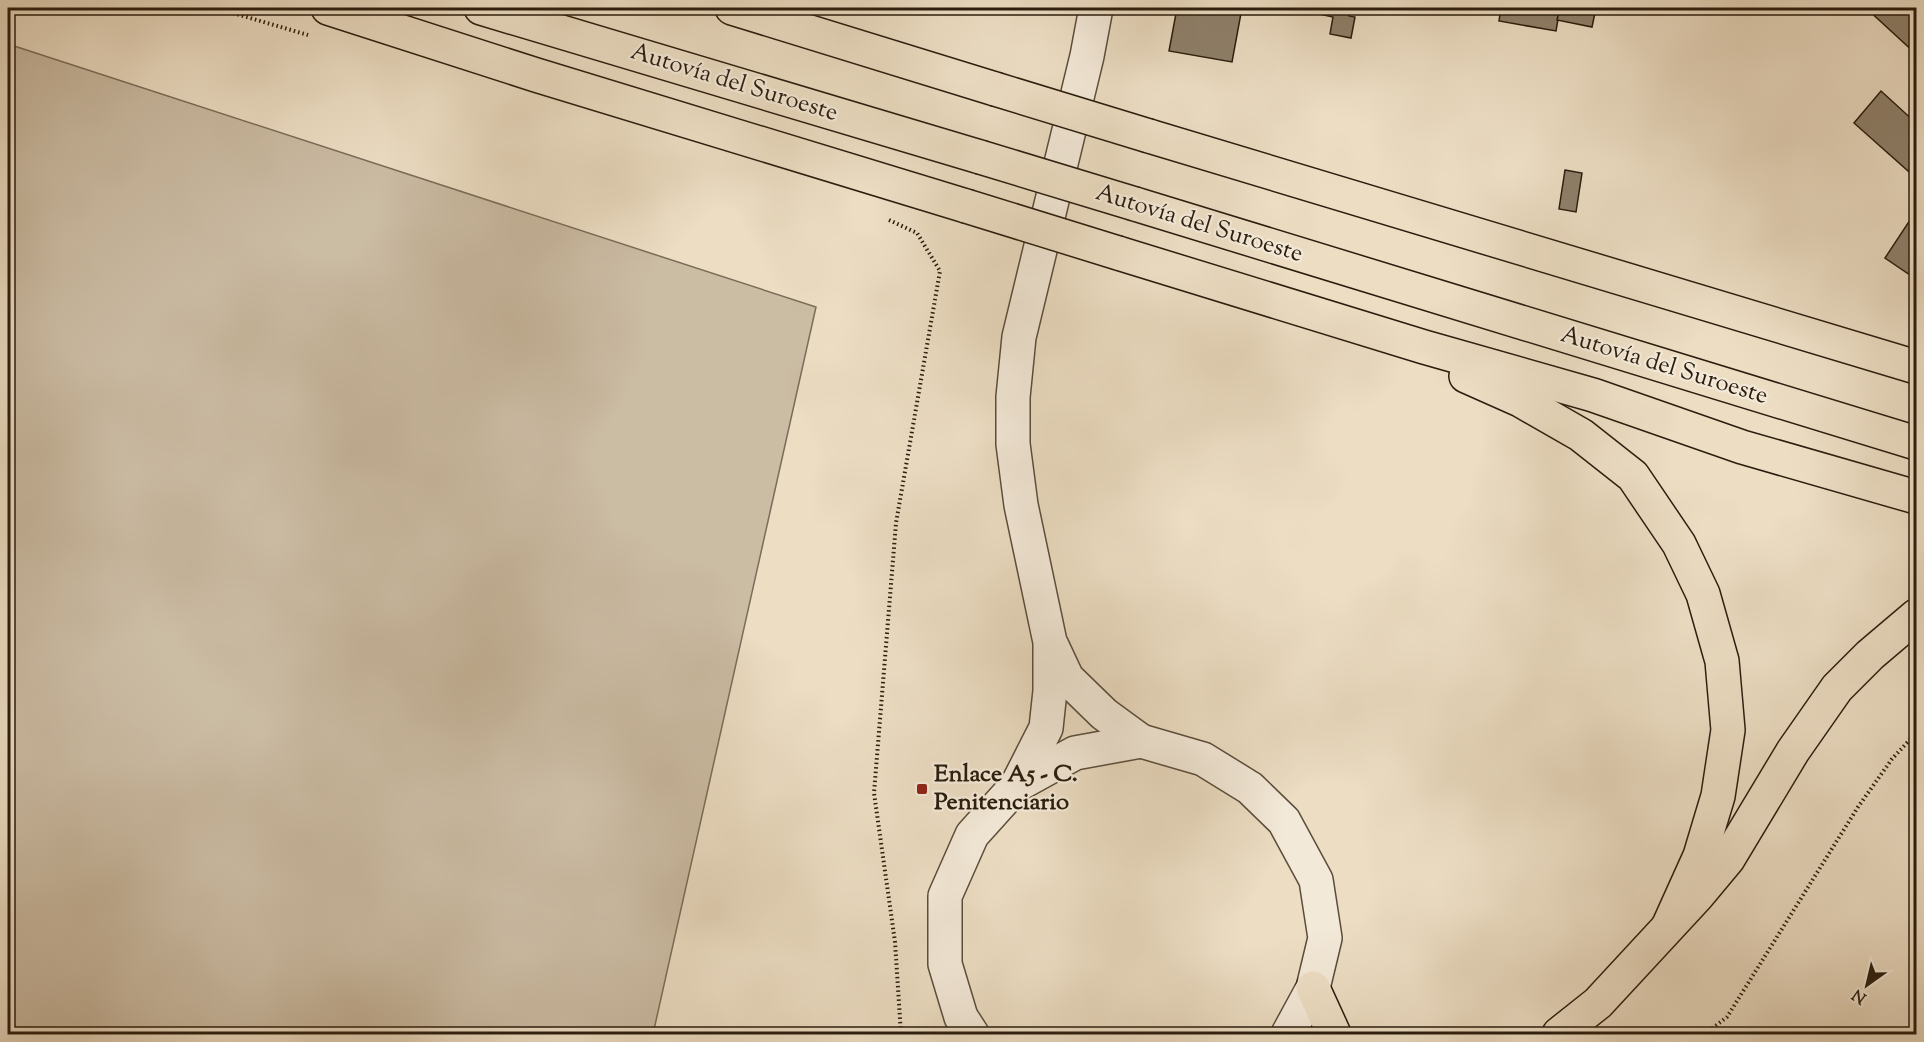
<svg xmlns="http://www.w3.org/2000/svg" width="1924" height="1042" font-family="'Sorts Mill Goudy',serif">
	<style>
		.green { fill: #cbbca4; stroke: #7a6c59; stroke-width: 1.5 }
		.building { fill: #8f816c; stroke: #2a1d0e; stroke-width: 1.5 }
		.lines { fill: none; stroke-linecap: round; stroke-linejoin: round }
		.tertiary-casing { stroke: #5a4d3b; stroke-width: 36 }
		.motorway-casing { stroke: #2a1d0e; stroke-width: 36 }
		.path { stroke: #2a1d0e; stroke-width: 4; stroke-dasharray: 1.5 3; stroke-linecap: butt }
		.tertiary { stroke: #f3e9d8; stroke-width: 33 }
		.motorway { stroke: #ecddc3; stroke-width: 33 }
		.motorway-bridge-casing { stroke: #2a1d0e; stroke-width: 36; stroke-linecap: butt }
		.motorway-bridge { stroke: #ecddc3; stroke-width: 33 }
		.poi-dot { fill: #8f2418; stroke: #f3e9d8; stroke-width: 2 }
		.labels { text-anchor: middle; dominant-baseline: central; stroke-width: 4.5; stroke-linejoin: round; paint-order: stroke }
		.street-label { font-size: 24px; fill: #2a1d0e; stroke: #f3e9d8 }
		.poi-label { font-size: 24px; font-weight: bold; fill: #2a1d0e; stroke: #f3e9d8; text-anchor: start }
	</style>
	<rect width="100%" height="100%" fill="#ecddc3"/>
	<filter id="stains"><feTurbulence type="fractalNoise" baseFrequency=".00333" numOctaves="4"/><feColorMatrix values="0 0 0 0 .2 0 0 0 0 .09 0 0 0 0 .02 0 0 0 .5 -.17"/></filter>
	<radialGradient id="worn" r=".72"><stop offset=".6" stop-color="#630" stop-opacity="0"/><stop offset="1" stop-color="#630" stop-opacity=".3"/></radialGradient>
	<polygon class="green" points="8,44 816,307 653,1034 8,1034"/>
	<g class="building">
		<polygon points="1177,8 1242,8 1232,62 1169,51"/>
		<polygon points="1315,8 1350,8 1349,16 1355,17 1351,38 1330,34 1333,17 1314,13"/>
		<polygon points="1501,8 1560,8 1556,31 1499,21"/>
		<polygon points="1560,8 1596,8 1592,27 1557,20"/>
		<polygon points="1866,8 1909,8 1916,14 1916,54"/>
		<polygon points="1881,91 1916,123 1916,178 1854,123"/>
		<polygon points="1565,170 1582,173 1576,212 1559,209"/>
		<polygon points="1916,211 1916,279 1885,258"/>
	</g>
	<g class="lines">
		<g class="tertiary-casing">
			<g id="tertiary">
				<polyline points="1052,646 1067,678 1104,714 1141,741 1203,759 1250,788 1284,821 1316,880 1325,938 1313,988 1288,1034"/>
				<polyline points="1017,785 1046,728 1050,691 1050,642 1021,505 1013,444 1013,397 1019,337 1087,56 1096,8"/>
				<polyline points="972,1034 961,1017 945,964 945,896 972,835 1017,785 1075,753 1141,741"/>
			</g>
		</g>
		<g class="motorway-casing">
			<g id="motorway">
				<polyline points="328,8 536,75 966,206"/>
				<polyline points="481,8 980,157"/>
				<polyline points="732,8 995,89"/>
				<polyline points="1149,136 1916,367"/>
				<polyline points="1135,204 1916,443"/>
				<polyline points="1118,253 1424,347 1593,395 1742,447 1916,497"/>
				<polyline points="1466,376 1520,400 1581,435 1633,476 1679,544 1703,594 1722,661 1728,730 1718,796 1700,856 1668,927"/>
				<polyline points="1313,988 1334,1034"/>
				<polyline points="1559,1034 1598,1003 1698,895 1728,859 1793,751 1837,688 1870,655 1916,616"/>
			</g>
		</g>
		<g class="path">
			<polyline points="216,8 308,35"/>
			<polyline points="889,220 917,233 940,271 896,523 874,793 895,942 901,1034"/>
			<polyline points="1705,1034 1727,1017 1858,807 1892,759 1916,733"/>
		</g>
		<use href="#tertiary" class="tertiary"/>
		<use href="#motorway" class="motorway"/>
		<g class="motorway-bridge-casing">
			<g id="motorway-bridge">
				<polyline points="995,89 1149,136"/>
				<polyline points="980,157 1135,204"/>
				<polyline points="966,206 1118,253"/>
			</g>
		</g>
		<use href="#motorway-bridge" class="motorway-bridge"/>
	</g>
	<rect class="poi-dot" x="916" y="783" width="12" height="12" rx="3"/>
	<g class="labels">
		<g class="street-label">
			<text transform="translate(734 83) rotate(17)">Autovía del Suroeste</text>
			<text transform="translate(1199 224) rotate(17)">Autovía del Suroeste</text>
			<text transform="translate(1664 366) rotate(17)">Autovía del Suroeste</text>
		</g>
		<g class="poi-label">
			<text x="934" y="775">Enlace A5 - C.<tspan x="934" dy="28">Penitenciario</tspan></text>
		</g>
	</g>
	<rect width="1924" height="1042" fill="none" stroke="#ecddc3" stroke-width="30"/>
	<rect x="9" y="9" width="1906" height="1024" fill="none" stroke="#2a1d0e" stroke-width="3"/>
	<rect x="15" y="15" width="1894" height="1012" fill="none" stroke="#2a1d0e" stroke-width="1.5"/>
	<g transform="translate(1867 985) rotate(214)" stroke="#f3e9d8" stroke-width="4.5" paint-order="stroke">
	<path d="M0-4.5L10 22L0 15L-10 22Z" fill="#2a1d0e"/>
	<text y="-9" font-size="16" font-weight="bold" text-anchor="middle" fill="#2a1d0e">N</text>
	</g>
	<rect width="100%" height="100%" filter="url(#stains)"/>
	<rect width="100%" height="100%" fill="url(#worn)"/>
</svg>
